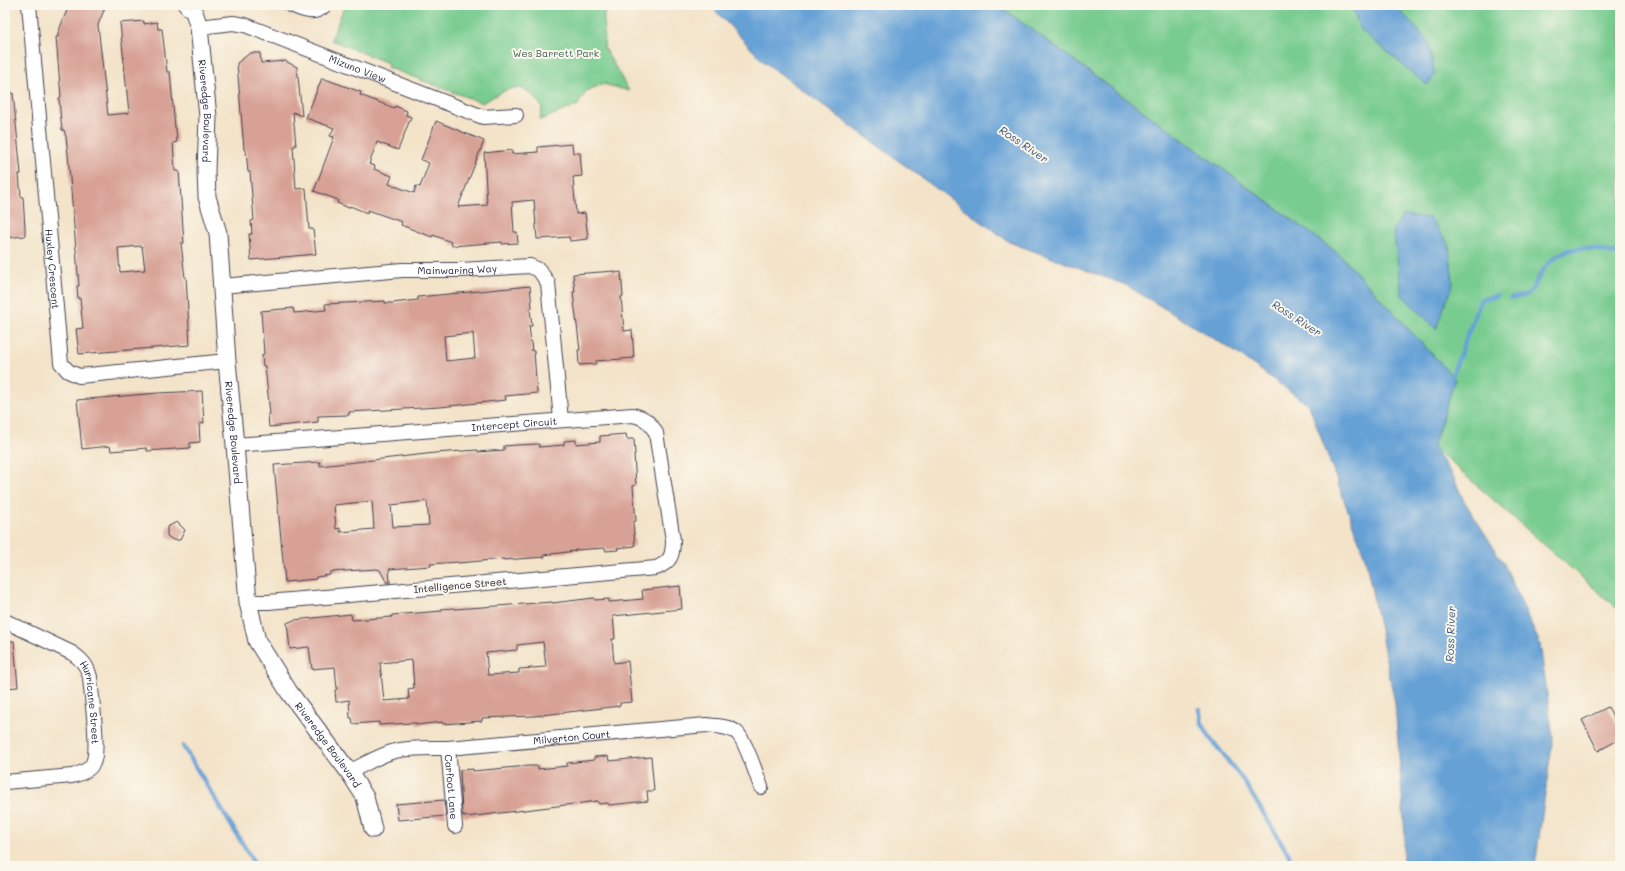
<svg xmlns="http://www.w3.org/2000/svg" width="1625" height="871" font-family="Mali,sans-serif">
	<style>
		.green { fill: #78cc90; stroke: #4d7766 }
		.water { fill: #66a1d6; stroke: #446288 }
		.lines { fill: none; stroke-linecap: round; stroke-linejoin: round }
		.stream { stroke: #66a1d6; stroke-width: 4.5 }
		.building { fill: #d8a195; fill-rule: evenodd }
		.minor-casing { stroke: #413f50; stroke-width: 16 }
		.tertiary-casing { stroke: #413f50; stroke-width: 19 }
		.minor { stroke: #fff; stroke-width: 14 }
		.tertiary { stroke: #fff; stroke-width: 17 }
		.labels { text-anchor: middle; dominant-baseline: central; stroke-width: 4; stroke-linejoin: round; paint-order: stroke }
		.park-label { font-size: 10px; fill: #405e59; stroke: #fbf7ec }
		.street-label { font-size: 10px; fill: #22223b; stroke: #fbf7ec }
		.water-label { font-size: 11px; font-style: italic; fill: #3d5579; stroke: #fbf7ec }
	</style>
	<rect width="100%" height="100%" fill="#fbf7ec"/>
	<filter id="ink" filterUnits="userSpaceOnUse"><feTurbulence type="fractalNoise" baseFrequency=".025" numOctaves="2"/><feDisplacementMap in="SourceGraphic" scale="8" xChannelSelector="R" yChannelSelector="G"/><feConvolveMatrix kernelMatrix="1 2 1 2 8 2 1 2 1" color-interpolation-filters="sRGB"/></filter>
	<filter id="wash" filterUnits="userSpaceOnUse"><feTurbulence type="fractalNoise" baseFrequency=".012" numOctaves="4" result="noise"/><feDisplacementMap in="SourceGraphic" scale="16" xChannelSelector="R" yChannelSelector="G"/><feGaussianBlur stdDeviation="0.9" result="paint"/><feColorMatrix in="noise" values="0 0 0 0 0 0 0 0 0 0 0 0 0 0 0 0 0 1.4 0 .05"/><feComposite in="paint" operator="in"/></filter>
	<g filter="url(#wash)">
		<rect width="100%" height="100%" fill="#f3e3c8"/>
		<g class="green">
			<path d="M 345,5 L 604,5 L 604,47 L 629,91 L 603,84 L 586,91 L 578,105 L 540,120 L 542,107 C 522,76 507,89 482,103 L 387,67 L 388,63 L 331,40 Z"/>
			<polygon points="998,5 1620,5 1620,611 1433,447 1455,379 1339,254"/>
		</g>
		<g class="water">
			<polygon points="710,5 998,5 1339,254 1455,379 1433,447 1453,476 1463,499 1504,564 1540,644 1553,737 1535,866 1402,866 1405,835 1395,703 1365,557 1309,405 1234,351 1126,285 1009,242 763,61"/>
			<polygon points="1351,5 1395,5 1428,41 1435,75 1427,85 1361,30"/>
			<polygon points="1404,215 1430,218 1449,245 1453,283 1436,329 1402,295 1393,228"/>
		</g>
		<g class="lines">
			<g class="stream">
				<path d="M 1511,298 C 1517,297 1524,297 1529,293 C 1533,290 1535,284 1537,280 C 1545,265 1556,252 1574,249 C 1589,246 1605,252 1620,254"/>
				<polyline points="1452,376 1481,299 1497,296"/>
				<polyline points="1199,709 1202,724 1211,739 1243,780 1289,855 1292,866"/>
				<polyline points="183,746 256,866"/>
			</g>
		</g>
		<g id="blocks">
			<g class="building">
				<path d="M 69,5 L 106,5 L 98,25 L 108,115 L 129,113 L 120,23 L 144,21 L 144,24 L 157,22 L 158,29 L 162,29 L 167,72 L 170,72 L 175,128 L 176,128 L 177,142 L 173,143 L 175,171 L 179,171 L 180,185 L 184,243 L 181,243 L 185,278 L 186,277 L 190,345 L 79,354 L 76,329 L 83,328 L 80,298 L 78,299 L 77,286 L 79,286 L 68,154 L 66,137 L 64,130 L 62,130 L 60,111 L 59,98 L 61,97 L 56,37 L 58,37 L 58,33 ZM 142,246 L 145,270 L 120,272 L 118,248 Z"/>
				<polygon points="250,53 260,53 261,63 285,61 297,67 302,116 293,112 296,146 293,146 296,189 306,188 309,229 313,229 316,254 251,260 249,234 252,234 251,221 254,220 250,172 248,172 246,150 244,150 237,63"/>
				<polygon points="322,78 361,92 360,95 394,108 395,106 407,111 406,115 411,117 398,150 377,142 369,164 375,166 374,169 392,176 389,184 414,193 416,186 420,187 429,163 421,160 436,121 484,141 458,207 487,205 484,153 512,150 512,154 538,152 538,147 572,144 573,153 580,153 582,176 573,177 576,214 585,213 588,239 570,241 569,237 537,239 534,200 512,202 514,232 517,232 518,243 502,244 502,242 452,246 451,242 433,235 432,237 401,225 402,222 368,210 367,213 350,206 349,208 337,203 338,200 314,191 334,137 330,136 334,128 306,118"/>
				<polygon points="5,93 13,93 21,174 19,174 21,197 23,197 25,228 25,236 5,238"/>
				<polygon points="615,271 615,273 621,272 623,296 621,297 624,331 632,330 634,358 596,361 596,364 579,365 578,350 580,350 573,292 575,292 573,274"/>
				<path d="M 530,286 L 532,308 L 530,309 L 532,326 L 529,326 L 532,351 L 534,351 L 537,393 L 505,396 L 506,400 L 440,407 L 349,412 L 349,415 L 318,416 L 318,422 L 269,427 L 268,414 L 270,414 L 265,366 L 263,366 L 262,355 L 264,354 L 261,311 L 293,308 L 294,313 L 326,310 L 325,304 L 385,301 L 385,303 L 392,303 L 418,300 L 418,297 ZM 473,333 L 475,358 L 446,361 L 444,336 Z"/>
				<polygon points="202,391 204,423 199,424 200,442 190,443 190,448 147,451 147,448 111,451 110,446 82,449 77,400 158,393"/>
				<path d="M 626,434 L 627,439 L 634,439 L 635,454 L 634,454 L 636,485 L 633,486 L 636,521 L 633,522 L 635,546 L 617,548 L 618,550 L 606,551 L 605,548 L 575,550 L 575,551 L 544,555 L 545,557 L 504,560 L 504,559 L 458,563 L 458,562 L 430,564 L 431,566 L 389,569 L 390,583 L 387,583 L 380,570 L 377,569 L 330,572 L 330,575 L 316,577 L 316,579 L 285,582 L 274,465 L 320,462 L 320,466 L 435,453 L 478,450 L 478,452 L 504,450 L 504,446 L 517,445 L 539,444 L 539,447 L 564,445 L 564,441 L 576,440 L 576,444 L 600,442 L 600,436 ZM 372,501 L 374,529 L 340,532 L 340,528 L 336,529 L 334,505 ZM 427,501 L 429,525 L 393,527 L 391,505 Z"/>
				<polygon points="177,522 185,530 180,540 173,540 167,536 167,527"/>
				<path d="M 680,586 L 682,609 L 613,616 L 615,639 L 612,639 L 614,663 L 628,661 L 632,702 L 620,703 L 620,706 L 534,716 L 482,718 L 482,721 L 443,724 L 442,722 L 417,725 L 417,723 L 411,723 L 379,725 L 379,722 L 353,724 L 352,718 L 350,718 L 349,700 L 336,702 L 335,690 L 337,689 L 335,667 L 312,669 L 309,647 L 290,649 L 287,623 L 294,620 L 351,614 L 352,620 L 392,617 L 392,615 L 442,611 L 441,609 L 454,608 L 455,609 L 552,602 L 552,603 L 594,598 L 595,600 L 609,599 L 609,602 L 643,599 L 642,590 ZM 543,642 L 546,667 L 519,669 L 519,673 L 488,675 L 486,653 L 517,650 L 517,645 ZM 412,660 L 414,688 L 408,689 L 409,699 L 384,701 L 380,663 Z"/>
				<polygon points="5,641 14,641 18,687 5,688"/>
				<polygon points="1608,707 1620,730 1620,739 1598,751 1582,720"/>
				<polygon points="608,756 609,761 651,757 654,791 647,791 648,801 609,805 608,803 599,804 598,801 484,815 464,817 464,814 462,815 460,770 473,769 473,771 528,766 538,766 538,769 567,766 567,763 594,760 594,757"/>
				<polygon points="444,800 446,816 398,820 396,804"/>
			</g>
		</g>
	</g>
	<g filter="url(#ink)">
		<use href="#blocks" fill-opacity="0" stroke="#413f50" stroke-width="1"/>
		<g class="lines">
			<g class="minor-casing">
				<g id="minor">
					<path id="s1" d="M 29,5 L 61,363 L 68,371 L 79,376 L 227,361"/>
					<path d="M 291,5 C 303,10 314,16 325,5"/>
					<path id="s2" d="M 199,27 L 233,23 L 245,25 L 483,117 L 516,115"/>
					<path id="s3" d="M 222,286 L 402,270 L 461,270 L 530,266 L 539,270 L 548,283 L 561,420"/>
					<path id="s4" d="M 235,445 L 633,415 C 645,418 650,422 656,433 L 673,540 C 673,555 671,562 656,568 L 268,602 L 248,602"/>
					<path id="s5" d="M 5,621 L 72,653 C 82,660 87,665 90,677 C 91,696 100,748 93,763 C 89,771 80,774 72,776 L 5,782"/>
					<path id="s6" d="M 448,748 L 455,826"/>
					<path id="s7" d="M 349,772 C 364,765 379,755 395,751 C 412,747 430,748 448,748 L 706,725 C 716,726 728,726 736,732 C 744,737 757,776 761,787"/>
				</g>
			</g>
			<g class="tertiary-casing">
				<g id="tertiary">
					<path id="s8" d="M 187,5 L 194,12 L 199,27 L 208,117 L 206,171 L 207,197 L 218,233 L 227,361 L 235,445 L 248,602 L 257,641 L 289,692 L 349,772 L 365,797 L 373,829"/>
				</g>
			</g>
			<use href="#minor" class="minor"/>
			<use href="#tertiary" class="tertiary"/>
		</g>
	</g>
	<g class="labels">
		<g class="park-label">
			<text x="556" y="53">Wes Barrett Park</text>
		</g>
		<g class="street-label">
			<text stroke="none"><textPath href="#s2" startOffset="167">Mizuno View</textPath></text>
			<text stroke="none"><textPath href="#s8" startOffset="110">Riveredge Boulevard</textPath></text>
			<text stroke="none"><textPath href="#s1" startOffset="265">Huxley Crescent</textPath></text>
			<text stroke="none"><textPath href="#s3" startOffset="236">Mainwaring Way</textPath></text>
			<text stroke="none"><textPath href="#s4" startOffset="280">Intercept Circuit</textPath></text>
			<text stroke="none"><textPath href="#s8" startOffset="434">Riveredge Boulevard</textPath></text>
			<text transform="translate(460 585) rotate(-5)">Intelligence Street</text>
			<text stroke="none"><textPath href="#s5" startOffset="130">Hurricane Street</textPath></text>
			<text stroke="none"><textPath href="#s7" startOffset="228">Milverton Court</textPath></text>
			<text stroke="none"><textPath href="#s8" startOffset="770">Riveredge Boulevard</textPath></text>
			<text stroke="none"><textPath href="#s6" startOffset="39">Carfoot Lane</textPath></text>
		</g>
		<g class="water-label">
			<text transform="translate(1024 144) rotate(34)">Ross River</text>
			<text transform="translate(1297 318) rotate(33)">Ross River</text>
			<text transform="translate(1450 634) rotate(-88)">Ross River</text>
		</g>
	</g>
	<rect width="1625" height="871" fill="none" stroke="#fbf7ec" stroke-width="20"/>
</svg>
